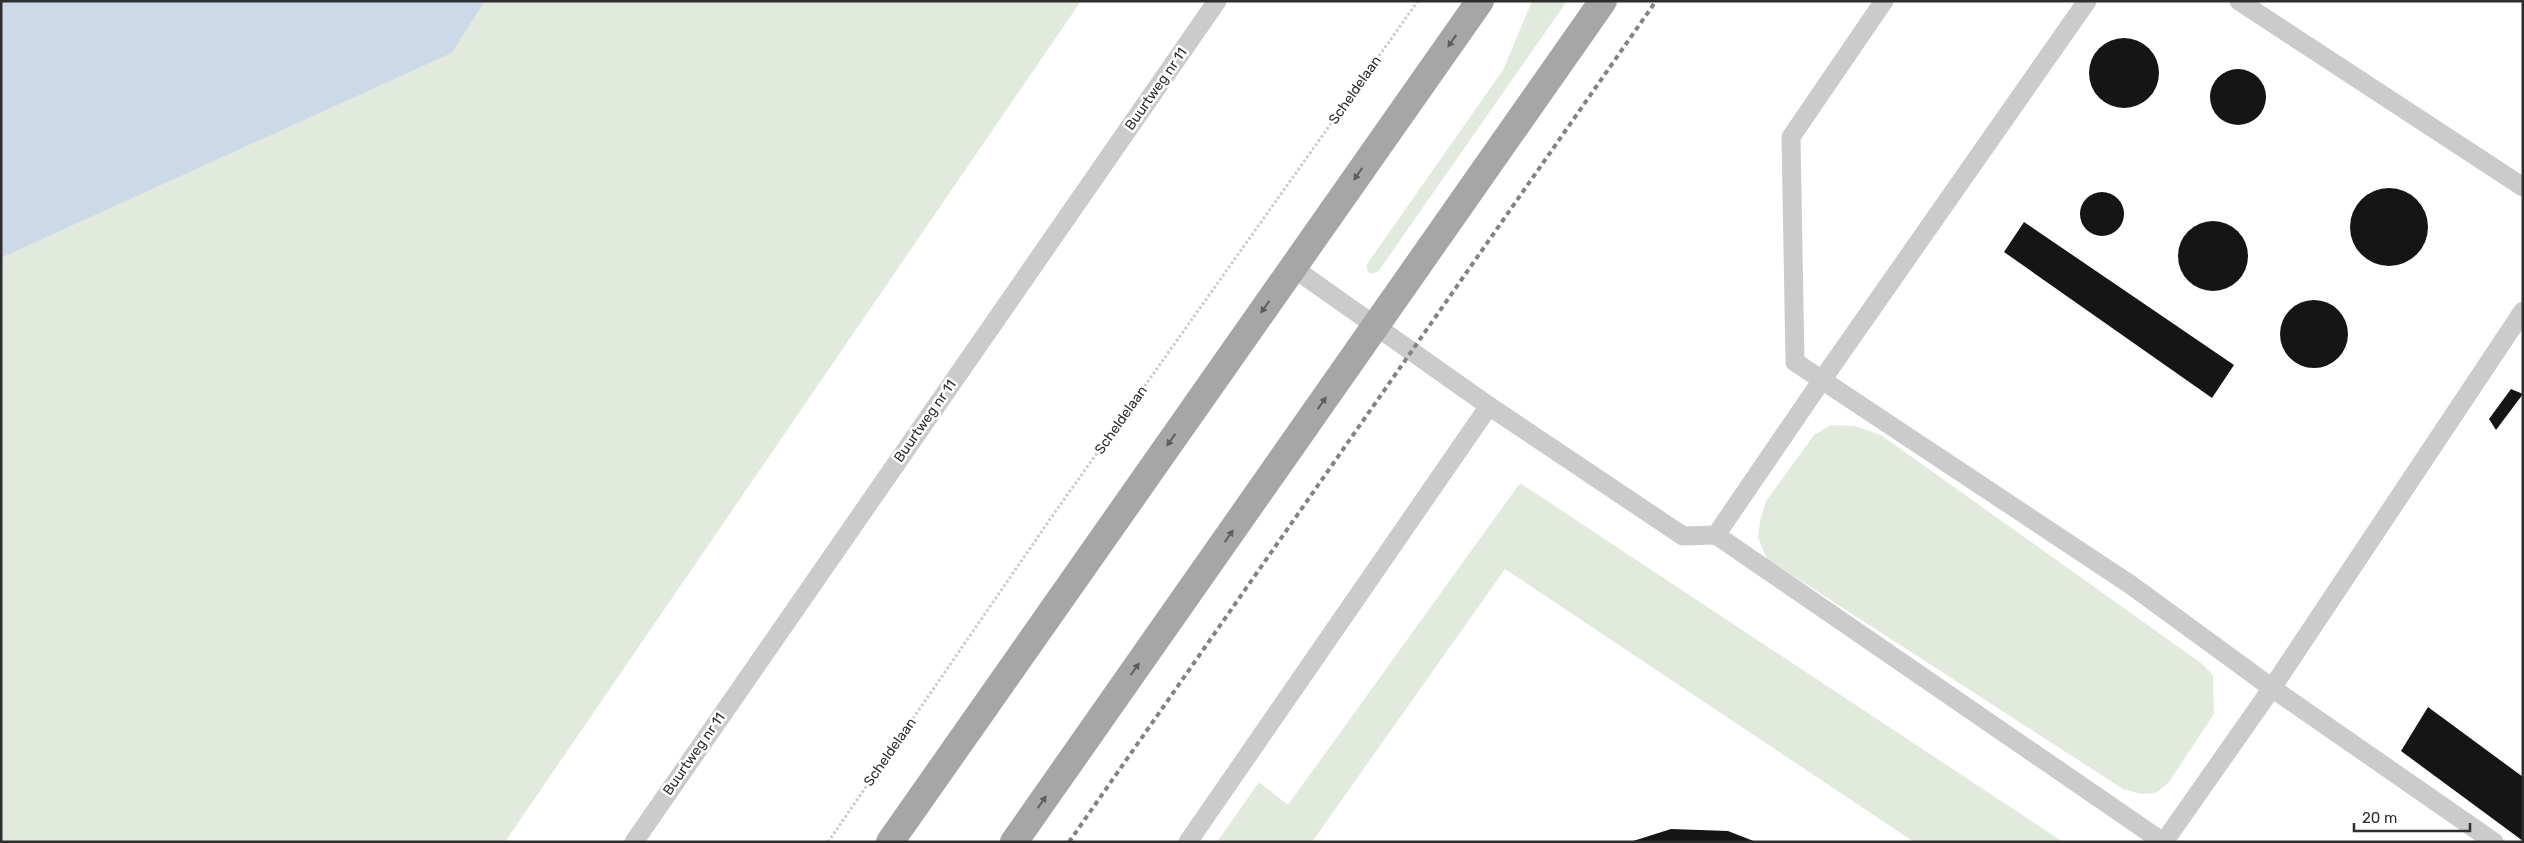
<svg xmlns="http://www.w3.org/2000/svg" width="2524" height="843" font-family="Rubik,sans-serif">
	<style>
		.green { fill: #e2eadd }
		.water { fill: #cbd9e8 }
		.building { fill: #151515 }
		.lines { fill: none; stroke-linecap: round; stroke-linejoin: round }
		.path { stroke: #cbcbcb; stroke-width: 3; stroke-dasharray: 2.5 2.5; stroke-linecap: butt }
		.service { stroke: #cbcbcb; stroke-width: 19 }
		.primary { stroke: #a6a6a6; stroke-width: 28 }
		.rail { stroke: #838383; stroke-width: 4; stroke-dasharray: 5 4; stroke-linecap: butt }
		.oneway { fill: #5e5e5e }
		.labels { text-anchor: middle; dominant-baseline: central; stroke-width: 5; stroke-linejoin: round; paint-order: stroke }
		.street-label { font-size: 14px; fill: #2e2e2e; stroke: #fff }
	</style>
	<rect width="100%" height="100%" fill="#fff"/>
	<g class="green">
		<polygon points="485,1 1081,1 505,842 1,842 1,258 452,53"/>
		<polygon points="1532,1 1567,1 1378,272 1370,274 1367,270 1367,264 1503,70"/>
		<polygon points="1831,425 1855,426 1881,435 2201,663 2213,675 2214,714 2169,782 2156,793 2141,794 2123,789 1767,559 1758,538 1760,521 1766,501 1814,435"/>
		<polygon points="1520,483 2063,842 1914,842 1505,569 1312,842 1217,842 1259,782 1288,805"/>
	</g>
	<polygon class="water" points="1,1 485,1 452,53 1,258"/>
	<g class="building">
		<circle cx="2124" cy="73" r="35"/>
		<circle cx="2238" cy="97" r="28"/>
		<circle cx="2389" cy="227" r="39"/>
		<circle cx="2102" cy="214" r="22"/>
		<circle cx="2213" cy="256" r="35"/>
		<polygon points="2024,222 2234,365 2212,398 2004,252"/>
		<circle cx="2314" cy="334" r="34"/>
		<polygon points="2511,389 2523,394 2496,430 2489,419"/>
		<polygon points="2428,707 2523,777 2523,841 2401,751"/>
		<polygon points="1671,829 1728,831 1756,842 1630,842"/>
	</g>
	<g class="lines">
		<polyline class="path" points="828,842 1053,515 1418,1"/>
		<g class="service">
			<polyline points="1884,1 1791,137 1795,362 1822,380 1716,535 2163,842"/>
			<polyline points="2087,1 1822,380 2131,585 2272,688 2494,842"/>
			<polyline points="2239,1 2523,187"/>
			<polyline points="1292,267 1489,406 1683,536 1716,535"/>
			<polyline points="634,842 1217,1"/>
			<polyline points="1188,842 1489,406"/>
			<polyline points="2164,842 2272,688 2523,311"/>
		</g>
		<g class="primary">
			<polyline points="890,842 1480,1"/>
			<polyline points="1014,842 1603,1"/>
		</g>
		<polyline class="rail" points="1069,842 1656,1"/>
	</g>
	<defs><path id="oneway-solid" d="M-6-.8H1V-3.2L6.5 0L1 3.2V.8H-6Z" transform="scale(1.25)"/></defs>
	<g class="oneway">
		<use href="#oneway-solid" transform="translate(1452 41) rotate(125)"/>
		<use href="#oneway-solid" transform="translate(1358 174) rotate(125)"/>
		<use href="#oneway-solid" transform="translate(1265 307) rotate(125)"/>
		<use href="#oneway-solid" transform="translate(1322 403) rotate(-55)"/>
		<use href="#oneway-solid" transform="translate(1171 440) rotate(125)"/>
		<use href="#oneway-solid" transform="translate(1229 536) rotate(-55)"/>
		<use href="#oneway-solid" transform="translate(1135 669) rotate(-55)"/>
		<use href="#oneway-solid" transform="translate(1042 802) rotate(-55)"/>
	</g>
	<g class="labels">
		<g class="street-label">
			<text transform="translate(1156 89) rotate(-55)">Buurtweg nr 11</text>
			<text transform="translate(1355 90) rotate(-55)">Scheldelaan</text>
			<text transform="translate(1121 420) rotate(-55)">Scheldelaan</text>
			<text transform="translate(925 421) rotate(-55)">Buurtweg nr 11</text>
			<text transform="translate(890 752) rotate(-55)">Scheldelaan</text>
			<text transform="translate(694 754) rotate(-55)">Buurtweg nr 11</text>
		</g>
	</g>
	<rect width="2524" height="843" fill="none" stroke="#2e2e2e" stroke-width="5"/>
	<path d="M2354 823v8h116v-8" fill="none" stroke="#2e2e2e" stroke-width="2.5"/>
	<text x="2362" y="823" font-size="15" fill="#2e2e2e" stroke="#ffffff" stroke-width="4" paint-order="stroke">20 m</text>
</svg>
